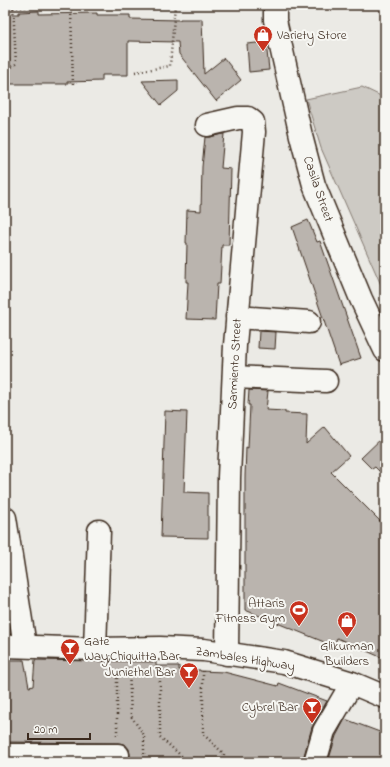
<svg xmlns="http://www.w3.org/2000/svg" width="390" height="767" font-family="'Indie Flower',sans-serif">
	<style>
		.green { fill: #cdcac4; stroke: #847a71 }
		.building { fill: #bab4ae; stroke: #3b2a1e }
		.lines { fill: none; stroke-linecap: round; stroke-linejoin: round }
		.minor-casing { stroke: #3b2a1e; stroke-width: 25 }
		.major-casing { stroke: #3b2a1e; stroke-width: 25 }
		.path { stroke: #3b2a1e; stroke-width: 2.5; stroke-dasharray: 1 3; stroke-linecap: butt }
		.minor { stroke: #f6f6f2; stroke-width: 22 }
		.major { stroke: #f6f6f2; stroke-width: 22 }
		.labels { text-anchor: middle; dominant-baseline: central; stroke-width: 4; stroke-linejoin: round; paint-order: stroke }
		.poi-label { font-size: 13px; fill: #3b2a1e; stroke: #f6f6f2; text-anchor: end }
		.street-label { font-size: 13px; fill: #3b2a1e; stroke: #f6f6f2 }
	</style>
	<rect width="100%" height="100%" fill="#ebeae5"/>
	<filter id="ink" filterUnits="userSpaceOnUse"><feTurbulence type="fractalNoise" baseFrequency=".025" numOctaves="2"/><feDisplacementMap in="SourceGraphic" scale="8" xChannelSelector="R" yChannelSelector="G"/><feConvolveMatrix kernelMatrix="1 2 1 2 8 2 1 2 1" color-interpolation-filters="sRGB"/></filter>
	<g filter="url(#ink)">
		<polygon class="green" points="362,87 385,98 385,294 321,148 306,99"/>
		<g class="building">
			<polygon points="39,11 39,14 97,13 97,15 130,15 130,19 180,20 180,19 202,19 204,74 224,58 241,80 216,101 179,54 178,42 128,41 128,75 102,75 102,81 67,82 67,84 10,84 9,58 5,58 5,14 19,14 19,12"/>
			<polygon points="266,42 269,70 249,72 247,44"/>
			<polygon points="178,80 178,91 161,105 142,81"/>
			<polygon points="222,134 224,134 221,168 231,169 229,245 222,245 220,284 217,284 215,320 186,319 188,282 186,282 187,243 186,243 187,210 201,211 202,167 205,137 210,137"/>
			<polygon points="308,220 317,242 320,241 361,358 339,365 292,227"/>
			<polygon points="259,331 276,332 275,349 258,348"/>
			<polygon points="249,390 268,391 266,410 285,411 285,413 307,414 306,444 325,427 349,456 331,472 385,526 385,659 337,638 334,646 245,610 245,477 246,447 248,448 250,405 248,405"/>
			<polygon points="165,411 187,412 184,492 208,493 208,538 161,537"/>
			<polygon points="385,435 385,477 375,467 372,469 361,458"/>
			<polygon points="5,660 24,660 29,687 33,686 35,660 156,662 156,666 179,666 179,670 200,670 200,671 224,672 278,686 279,683 327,701 312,727 303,759 303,762 227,762 228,759 183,758 183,762 128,762 130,755 129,749 125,744 118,743 5,742"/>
			<polygon points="345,719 385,734 385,762 328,762 336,736"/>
		</g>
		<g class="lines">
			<g class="minor-casing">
				<g id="minor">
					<polyline points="275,5 275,20 301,136 314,185 361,299 385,350"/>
					<polyline points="207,125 238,118 248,118 253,122 254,132 235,345 229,477 227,654"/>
					<polyline points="237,317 309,322"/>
					<polyline points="234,377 326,381"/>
					<polyline points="5,518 25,646"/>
					<polyline points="95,649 99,531"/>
					<polyline points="5,755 118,755"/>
					<polyline points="315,762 324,731 352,683"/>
				</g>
			</g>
			<g class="major-casing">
				<polyline id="major" points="5,646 95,649 160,648 204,650 284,662 352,683 385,697"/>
			</g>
			<g class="path">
				<polyline points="13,7 175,5"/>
				<polyline points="71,7 73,86"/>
				<polyline points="5,71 16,64 13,5"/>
				<polyline points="135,72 170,66 175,5"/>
				<polyline points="129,669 131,716 144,735 144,755"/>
				<polyline points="160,669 160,737 186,760 186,762"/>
				<polyline points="117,670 117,735"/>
				<polyline points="203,671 203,734 224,754 223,762"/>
			</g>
			<use href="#minor" class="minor"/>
			<use href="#major" class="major"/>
		</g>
	</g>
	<defs>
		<g id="shop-pin" transform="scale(1)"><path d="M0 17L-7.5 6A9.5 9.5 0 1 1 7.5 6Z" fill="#c8321e" stroke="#f6f6f2"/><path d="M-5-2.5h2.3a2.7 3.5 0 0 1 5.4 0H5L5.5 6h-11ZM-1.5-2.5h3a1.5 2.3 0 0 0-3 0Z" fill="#fff"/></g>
		<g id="stadium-pin" transform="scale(1)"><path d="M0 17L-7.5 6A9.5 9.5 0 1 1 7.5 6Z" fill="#c8321e" stroke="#f6f6f2"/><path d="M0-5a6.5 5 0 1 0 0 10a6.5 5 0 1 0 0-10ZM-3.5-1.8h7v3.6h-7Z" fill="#fff"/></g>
		<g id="bar-pin" transform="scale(1)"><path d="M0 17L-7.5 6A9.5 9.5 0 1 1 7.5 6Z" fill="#c8321e" stroke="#f6f6f2"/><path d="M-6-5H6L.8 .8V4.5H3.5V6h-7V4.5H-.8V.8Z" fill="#fff"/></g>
	</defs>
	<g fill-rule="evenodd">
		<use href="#shop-pin" x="263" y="35"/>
		<use href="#stadium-pin" x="299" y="610"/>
		<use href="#shop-pin" x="347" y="621"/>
		<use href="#bar-pin" x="70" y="648"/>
		<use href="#bar-pin" x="189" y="672"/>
		<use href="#bar-pin" x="312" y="707"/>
	</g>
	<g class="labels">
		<g class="poi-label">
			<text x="277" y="35" text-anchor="start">Variety Store</text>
			<text x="285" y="603">Attaris<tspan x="285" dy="15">Fitness Gym</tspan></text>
			<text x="84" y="641" text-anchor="start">Gate<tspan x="84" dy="15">Way;Chiquitta Bar</tspan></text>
			<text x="347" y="646" text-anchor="middle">Glikurman<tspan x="347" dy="15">Builders</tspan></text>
			<text x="175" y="672">Juniethel Bar</text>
			<text x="298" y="707">Cybrel Bar</text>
		</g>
		<g class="street-label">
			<text transform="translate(318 189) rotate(71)">Casila Street</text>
			<text transform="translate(235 364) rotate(-87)">Sarmiento Street</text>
			<text transform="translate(245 659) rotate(9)">Zambales Highway</text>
		</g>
	</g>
	<rect width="390" height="767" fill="none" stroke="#f6f6f2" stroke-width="20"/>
	<rect x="10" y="10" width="370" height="747" fill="none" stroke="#3b2a1e" stroke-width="1.5" filter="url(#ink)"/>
	<path d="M28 733v6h62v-6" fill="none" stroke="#3b2a1e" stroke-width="2"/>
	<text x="34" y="733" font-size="12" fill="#3b2a1e" stroke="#f6f6f2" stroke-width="3" paint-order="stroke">20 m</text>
</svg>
